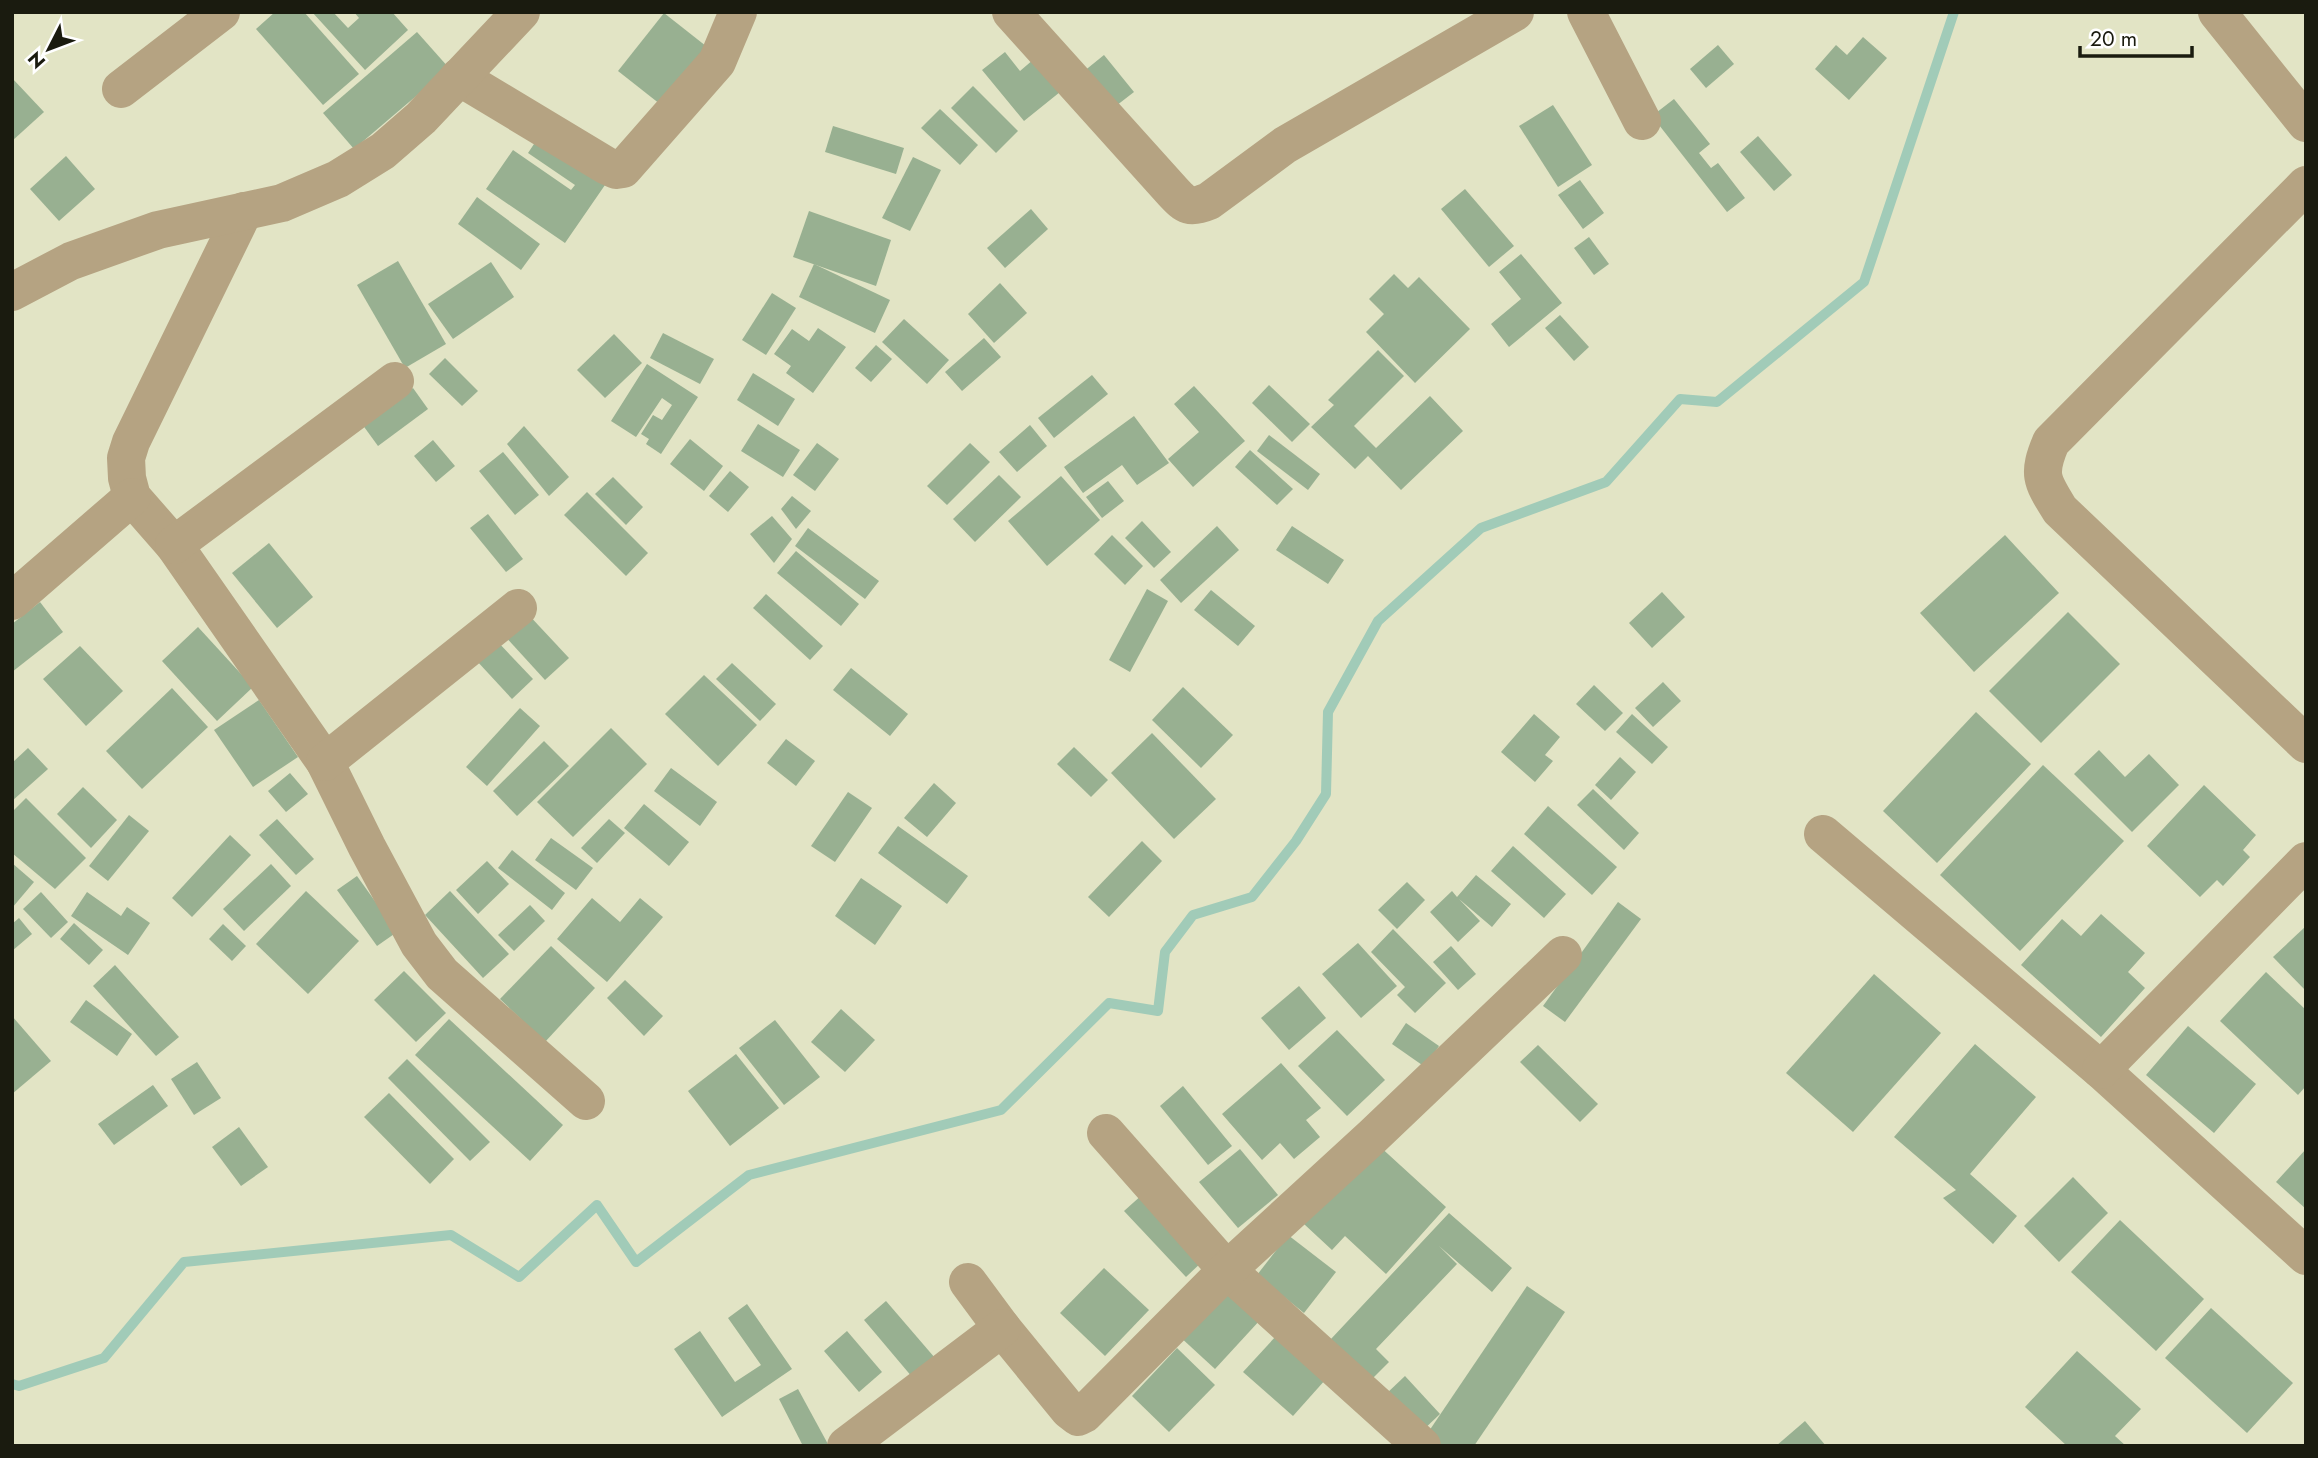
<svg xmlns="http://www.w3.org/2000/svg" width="2318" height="1458" font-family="Jost,sans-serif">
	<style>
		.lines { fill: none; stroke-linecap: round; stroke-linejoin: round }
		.stream { stroke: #a1cbb8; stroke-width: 10 }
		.building { fill: #98b091 }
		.minor { stroke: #b5a382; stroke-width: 38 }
	</style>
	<rect width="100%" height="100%" fill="#e2e4c5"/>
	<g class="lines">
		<polyline class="stream" points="12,1384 19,1386 104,1358 184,1262 451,1235 519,1277 597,1205 636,1262 749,1175 1001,1110 1109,1003 1158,1011 1165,952 1193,915 1252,897 1296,841 1326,794 1328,712 1378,621 1481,528 1606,482 1680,399 1717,402 1864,282 1954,12"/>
	</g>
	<g class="building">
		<polygon points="275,12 304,12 359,74 323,105 256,29"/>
		<polygon points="312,12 333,12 348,28 359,18 354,12 392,12 408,30 365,70"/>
		<polygon points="664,13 711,50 665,108 618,71"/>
		<polygon points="417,32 449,68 354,149 323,113"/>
		<polygon points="1863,37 1887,58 1849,100 1815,69 1836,45 1847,55"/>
		<polygon points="1718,45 1734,64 1706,88 1690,69"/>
		<polygon points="1005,52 1020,71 1034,59 1060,92 1024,121 982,70"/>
		<polygon points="1104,55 1134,92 1112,109 1083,72"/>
		<polygon points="12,78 44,112 12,141"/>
		<polygon points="973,86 1018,131 996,153 951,108"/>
		<polygon points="1674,99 1710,144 1699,153 1711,168 1718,163 1745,198 1727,212 1652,116"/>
		<polygon points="1553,105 1592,165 1558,187 1519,126"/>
		<polygon points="940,109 978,145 960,165 921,128"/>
		<polygon points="833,126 904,148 896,174 825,152"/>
		<polygon points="1758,136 1792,175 1774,191 1740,152"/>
		<polygon points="538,138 605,185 565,243 486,189 513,150 571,190 575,185 528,153"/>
		<polygon points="66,156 95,189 59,221 30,189"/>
		<polygon points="913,157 941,170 910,231 882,218"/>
		<polygon points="1580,180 1604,213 1583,229 1558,195"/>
		<polygon points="1465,189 1514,246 1489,267 1441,209"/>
		<polygon points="477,197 540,244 521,270 458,224"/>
		<polygon points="1031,209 1048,229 1005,268 987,248"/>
		<polygon points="809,211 891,240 876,286 793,257"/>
		<polygon points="1589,237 1609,264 1594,275 1574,248"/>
		<polygon points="1521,254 1562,303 1509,347 1491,324 1521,299 1499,272"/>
		<polygon points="398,261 446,344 405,368 357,285"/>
		<polygon points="491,262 514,297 453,339 428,304"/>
		<polygon points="814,264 890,300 875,333 799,297"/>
		<polygon points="1394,274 1408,288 1419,277 1470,329 1415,383 1366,332 1384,314 1369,299"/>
		<polygon points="1000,283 1027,313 994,343 968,314"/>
		<polygon points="772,293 796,308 766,355 742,340"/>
		<polygon points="1560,315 1589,347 1574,361 1545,328"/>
		<polygon points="904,319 949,360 927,384 882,342"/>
		<polygon points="818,328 846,347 813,393 786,373 791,366 774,354 792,329 809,341"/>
		<polygon points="663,333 714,359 700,384 650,358"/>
		<polygon points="614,334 642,363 605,398 577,370"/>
		<polygon points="984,338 1001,357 962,391 945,372"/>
		<polygon points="876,345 892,359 871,382 855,368"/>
		<polygon points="1378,350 1404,376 1354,426 1376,448 1430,396 1463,431 1401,490 1368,456 1355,469 1311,427 1334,405 1328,400"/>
		<polygon points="445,358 478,391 462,406 429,374"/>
		<polygon points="647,364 698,397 661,454 646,444 649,439 641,434 653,415 662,420 672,405 662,398 636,437 611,421"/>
		<polygon points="753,373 795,399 778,426 737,400"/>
		<polygon points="1092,375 1108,394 1054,438 1038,418"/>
		<polygon points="1269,385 1310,424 1292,442 1252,403"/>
		<polygon points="1194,386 1245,441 1193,487 1168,459 1199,432 1174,404"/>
		<polygon points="413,388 428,409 378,446 362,424"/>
		<polygon points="1134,416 1169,463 1137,485 1122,465 1083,493 1064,467"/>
		<polygon points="758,424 800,450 783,477 741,451"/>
		<polygon points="1030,425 1047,446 1017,472 999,452"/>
		<polygon points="524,426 569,477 549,496 507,444"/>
		<polygon points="1269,435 1320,474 1308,490 1257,451"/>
		<polygon points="690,439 723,466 704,491 670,464"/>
		<polygon points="433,440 455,466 436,482 414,456"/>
		<polygon points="817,443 839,459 815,491 793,475"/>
		<polygon points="970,443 990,462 947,505 927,486"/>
		<polygon points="1250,450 1293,489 1277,505 1235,467"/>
		<polygon points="503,452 539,495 515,515 479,471"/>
		<polygon points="730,471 749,487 728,512 709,496"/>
		<polygon points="999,475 1021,497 975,542 953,519"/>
		<polygon points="1061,476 1100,520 1047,566 1008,521"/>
		<polygon points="613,477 643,507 626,525 595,494"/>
		<polygon points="1108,481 1124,501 1102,518 1086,497"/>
		<polygon points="587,492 648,553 626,576 564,515"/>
		<polygon points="792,496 811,511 796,529 781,509"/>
		<polygon points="488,514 523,559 506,572 470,528"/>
		<polygon points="772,516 792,539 774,563 750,534"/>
		<polygon points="1142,521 1171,552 1154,568 1125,538"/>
		<polygon points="1217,526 1239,550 1181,603 1160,580"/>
		<polygon points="1292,526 1344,560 1328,584 1276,550"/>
		<polygon points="808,528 879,581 865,599 795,546"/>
		<polygon points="1112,535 1143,566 1125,585 1094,554"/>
		<polygon points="2005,535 2059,593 1974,672 1920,613"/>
		<polygon points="269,543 313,597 277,628 232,573"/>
		<polygon points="796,551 859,604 841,626 777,573"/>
		<polygon points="1147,589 1168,601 1130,672 1109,660"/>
		<polygon points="1211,590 1255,626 1238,646 1194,610"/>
		<polygon points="1662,592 1685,617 1652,648 1629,623"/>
		<polygon points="766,594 823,646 810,660 753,608"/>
		<polygon points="40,602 63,632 12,672 12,624"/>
		<polygon points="526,612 569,658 545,680 502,633"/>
		<polygon points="2068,612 2120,664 2041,743 1989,691"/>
		<polygon points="198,627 253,687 217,721 162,661"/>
		<polygon points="496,640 533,679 512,699 476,660"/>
		<polygon points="80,646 123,691 86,726 43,679"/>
		<polygon points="732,663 776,704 760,721 716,679"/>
		<polygon points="851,668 908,714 890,736 833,690"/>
		<polygon points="704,675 757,725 718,766 665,714"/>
		<polygon points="1663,682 1681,701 1653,727 1635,708"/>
		<polygon points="1594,685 1623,713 1605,731 1576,704"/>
		<polygon points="1183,687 1233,735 1201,768 1152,720"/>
		<polygon points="172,688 208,727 142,789 106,751"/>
		<polygon points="259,700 298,757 253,787 214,730"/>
		<polygon points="520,708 540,726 487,786 466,767"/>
		<polygon points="1976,712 2031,764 1937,863 1883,811"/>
		<polygon points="1534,714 1560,737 1545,755 1553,761 1535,782 1501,752"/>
		<polygon points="1632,714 1668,747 1652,764 1616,732"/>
		<polygon points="611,728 647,764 573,837 537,802"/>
		<polygon points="1152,733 1216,799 1174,839 1111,773"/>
		<polygon points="786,739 815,761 796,786 767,763"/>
		<polygon points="544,741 569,766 517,816 493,791"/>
		<polygon points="1074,747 1108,780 1091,797 1057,764"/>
		<polygon points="28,748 48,769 12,801 12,763"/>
		<polygon points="2099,750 2125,777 2149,754 2179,785 2132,832 2074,774"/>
		<polygon points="1620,757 1636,772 1611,800 1595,785"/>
		<polygon points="2043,765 2124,841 2020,951 1940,875"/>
		<polygon points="671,768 717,802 700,826 654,791"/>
		<polygon points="290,773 308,794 286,812 268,791"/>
		<polygon points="934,783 956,803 927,837 904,818"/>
		<polygon points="2204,785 2256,835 2243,850 2250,857 2223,886 2217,880 2200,897 2147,846"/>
		<polygon points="83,787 117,820 91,848 57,814"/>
		<polygon points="1593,789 1639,833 1624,850 1577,805"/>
		<polygon points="848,792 872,808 835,862 811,846"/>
		<polygon points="26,798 86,858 55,889 12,853 12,812"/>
		<polygon points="644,804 689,842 669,866 624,828"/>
		<polygon points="1548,806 1617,867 1592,895 1524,834"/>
		<polygon points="129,815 149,831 108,881 89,866"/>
		<polygon points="277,819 314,859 296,875 259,835"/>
		<polygon points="609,819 625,833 597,863 581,848"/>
		<polygon points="898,826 968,876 947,904 878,853"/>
		<polygon points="230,835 251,855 192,917 172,898"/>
		<polygon points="551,838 593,868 576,890 535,860"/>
		<polygon points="1142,841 1162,861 1109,917 1088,897"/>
		<polygon points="1513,846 1566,894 1544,918 1491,871"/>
		<polygon points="512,850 565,893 552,910 498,868"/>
		<polygon points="487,861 509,884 478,914 456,890"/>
		<polygon points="12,863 34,882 12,908"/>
		<polygon points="271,864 291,886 244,931 223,909"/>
		<polygon points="1476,875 1511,904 1492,927 1459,899 1480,921 1458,942 1430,912 1452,891 1457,897"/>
		<polygon points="357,876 397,932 377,946 337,890"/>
		<polygon points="861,878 902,906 875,945 835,916"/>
		<polygon points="1407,882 1425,900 1397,929 1378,910"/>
		<polygon points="306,891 359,941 308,994 256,944"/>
		<polygon points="450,891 509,954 483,978 425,915"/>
		<polygon points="41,892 68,922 51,938 23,909"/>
		<polygon points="87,892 121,916 127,907 150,923 128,955 71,916"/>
		<polygon points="592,898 620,922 640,898 663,917 607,982 557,939"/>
		<polygon points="1618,902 1641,919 1565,1022 1543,1006"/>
		<polygon points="530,905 545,921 514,951 498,935"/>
		<polygon points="2101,914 2145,953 2128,972 2145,988 2101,1037 2021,965 2062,919 2081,936"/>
		<polygon points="19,918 32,934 12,951 12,924"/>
		<polygon points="74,923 103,950 89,965 60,939"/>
		<polygon points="223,924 246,946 232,961 209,939"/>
		<polygon points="2306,926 2306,991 2273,957"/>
		<polygon points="1393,929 1446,983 1415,1013 1397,995 1405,987 1371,952"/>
		<polygon points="1358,943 1397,986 1361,1018 1322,974"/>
		<polygon points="551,946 595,988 545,1042 500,999"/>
		<polygon points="1451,946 1476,974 1458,990 1433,962"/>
		<polygon points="115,965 179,1037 156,1056 93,986"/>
		<polygon points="404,971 446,1013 416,1042 374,1000"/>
		<polygon points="2266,972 2306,1010 2306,1086 2298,1095 2220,1021"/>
		<polygon points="1874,974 1941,1033 1853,1132 1786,1073"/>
		<polygon points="625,980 663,1016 644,1036 607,998"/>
		<polygon points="1299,986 1326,1018 1289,1050 1261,1018"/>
		<polygon points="86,1000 132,1034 117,1056 70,1022"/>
		<polygon points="841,1009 875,1040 845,1072 811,1042"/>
		<polygon points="12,1016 51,1061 12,1094"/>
		<polygon points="449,1019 563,1125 530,1161 415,1055"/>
		<polygon points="775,1020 820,1077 784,1105 739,1048"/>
		<polygon points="1406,1023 1439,1046 1425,1067 1392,1044"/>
		<polygon points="2188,1026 2256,1084 2214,1133 2146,1075"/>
		<polygon points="1337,1030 1385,1080 1347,1116 1298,1066"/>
		<polygon points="1975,1044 2036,1097 1970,1174 2017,1216 1993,1244 1943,1198 1956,1190 1894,1137"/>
		<polygon points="1538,1045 1598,1104 1580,1122 1520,1062"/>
		<polygon points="736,1054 779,1108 730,1146 688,1091"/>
		<polygon points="407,1059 490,1142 470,1161 388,1078"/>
		<polygon points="197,1062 221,1098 194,1115 171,1079"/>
		<polygon points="1281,1063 1321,1108 1306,1120 1320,1137 1294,1159 1280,1143 1262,1160 1222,1114"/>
		<polygon points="153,1085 168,1106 114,1145 98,1124"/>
		<polygon points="1183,1086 1232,1146 1208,1165 1160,1106"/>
		<polygon points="389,1093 454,1159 430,1184 364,1117"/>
		<polygon points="239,1127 268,1167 241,1186 212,1147"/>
		<polygon points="1377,1144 1446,1207 1386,1274 1345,1236 1332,1250 1304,1224"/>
		<polygon points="1240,1149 1278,1195 1238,1228 1199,1182"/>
		<polygon points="2306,1149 2306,1209 2276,1182"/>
		<polygon points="2073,1177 2108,1213 2059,1262 2024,1226"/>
		<polygon points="1143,1194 1205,1259 1186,1277 1124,1211"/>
		<polygon points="1449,1213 1512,1268 1492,1292 1439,1246 1457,1264 1376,1349 1389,1362 1372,1379 1331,1339"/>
		<polygon points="2120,1220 2204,1299 2156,1351 2071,1272"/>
		<polygon points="1288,1235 1336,1272 1304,1313 1257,1275"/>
		<polygon points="1104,1268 1149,1310 1105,1356 1060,1313"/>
		<polygon points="1224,1286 1261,1319 1215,1369 1178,1335"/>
		<polygon points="1527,1286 1565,1312 1474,1446 1439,1446 1425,1437"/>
		<polygon points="886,1301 941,1365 918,1384 864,1320"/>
		<polygon points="747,1304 792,1369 722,1417 674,1349 700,1331 735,1382 761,1365 728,1318"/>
		<polygon points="2211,1308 2293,1383 2247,1433 2165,1358"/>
		<polygon points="847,1331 882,1372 859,1392 824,1351"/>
		<polygon points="1277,1335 1326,1379 1293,1416 1243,1372"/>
		<polygon points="1177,1348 1215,1385 1169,1432 1132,1396"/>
		<polygon points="2077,1351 2141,1409 2115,1436 2126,1446 2067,1446 2025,1407"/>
		<polygon points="1405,1376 1440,1414 1420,1433 1385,1395"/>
		<polygon points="798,1389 829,1446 803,1446 779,1399"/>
		<polygon points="1805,1421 1826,1446 1776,1446"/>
	</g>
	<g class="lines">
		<g class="minor">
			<path d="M 1011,12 L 1173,192 C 1186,206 1190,209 1209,201 L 1285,145 L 1515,12"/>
			<polyline points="1586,12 1642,121"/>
			<polyline points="2217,12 2306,123"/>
			<polyline points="459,77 607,166 616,170 623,169 717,62 738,12"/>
			<polyline points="121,89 221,12"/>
			<path d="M 2306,185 L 2051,442 C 2037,475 2042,481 2060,510 L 2306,744"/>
			<polyline points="244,211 131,442 126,458 127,478 132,497 174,545 325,762 367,847 419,944 442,974 586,1101"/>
			<polyline points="12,292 71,261 158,230 282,203 338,179 383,151 421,118 521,12"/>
			<polyline points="174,545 395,381"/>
			<polyline points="12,601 132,497"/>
			<polyline points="325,762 518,608"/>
			<polyline points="1823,834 2101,1070 2306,1256"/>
			<polyline points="2101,1070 2306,861"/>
			<polyline points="1106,1133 1227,1270 1422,1446"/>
			<polyline points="968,1282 1002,1328 1069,1410 1078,1417 1084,1414 1227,1270 1373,1136 1563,955"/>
			<polyline points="846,1446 1002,1328"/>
		</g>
	</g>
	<rect width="2318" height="1458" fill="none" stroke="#1a1b0f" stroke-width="28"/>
	<g transform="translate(49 49) rotate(228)" stroke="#ffffff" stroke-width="5" paint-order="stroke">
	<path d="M0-5L12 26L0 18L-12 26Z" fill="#1a1b0f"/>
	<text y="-10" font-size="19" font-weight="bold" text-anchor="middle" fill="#1a1b0f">N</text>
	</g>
	<path d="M2080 46v10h112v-10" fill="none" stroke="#1a1b0f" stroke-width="3.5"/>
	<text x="2090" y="46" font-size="21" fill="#1a1b0f" stroke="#ffffff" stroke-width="5" paint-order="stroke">20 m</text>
</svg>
